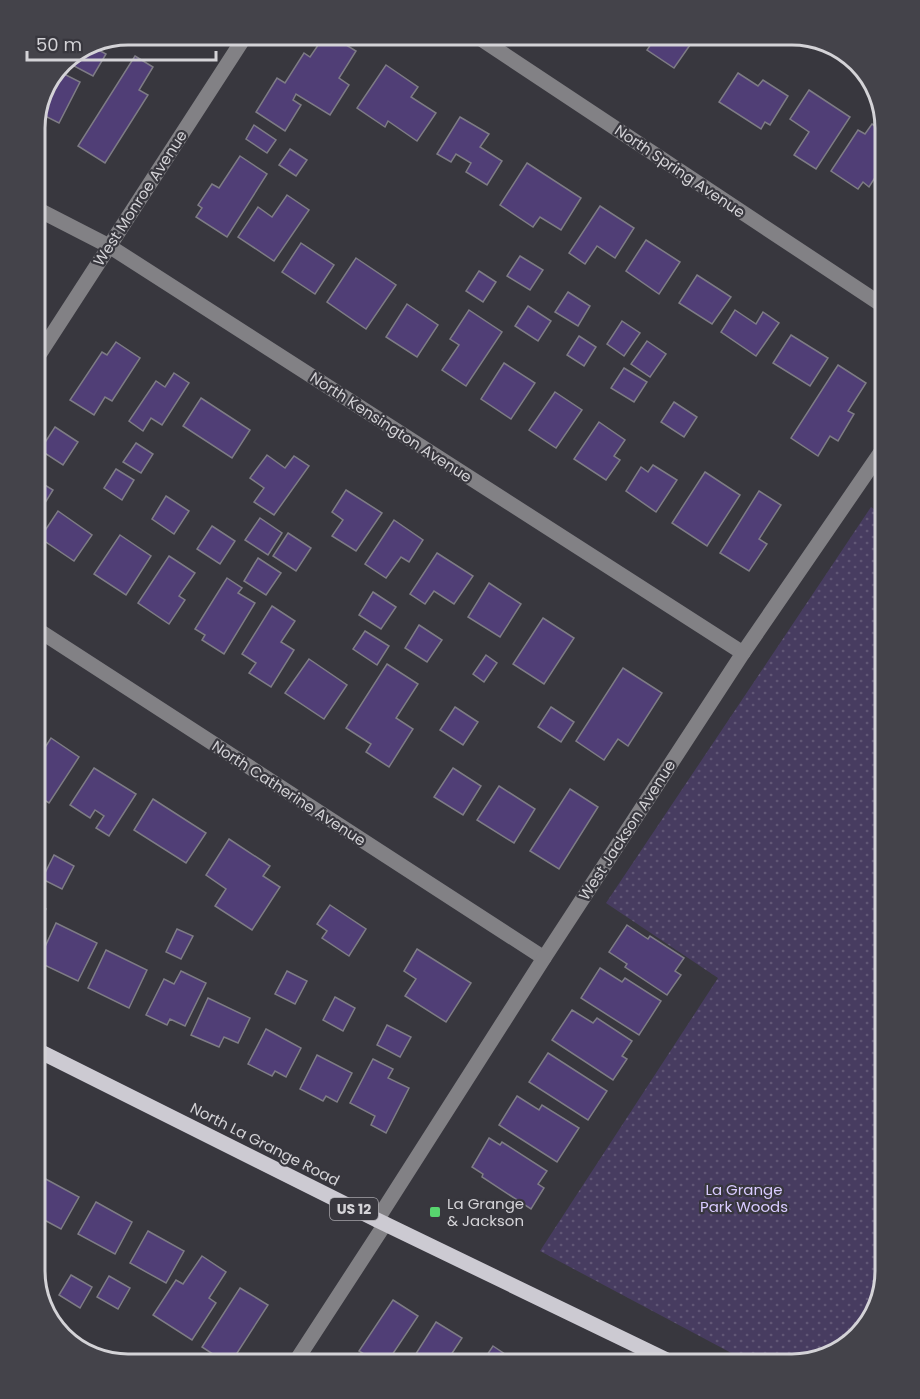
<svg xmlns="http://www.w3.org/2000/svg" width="920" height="1399" font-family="Poppins,sans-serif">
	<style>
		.park { fill: url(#park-dots) }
		.building { fill: #503e76; stroke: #7e7c85; stroke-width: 1.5 }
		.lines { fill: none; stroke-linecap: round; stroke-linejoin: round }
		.minor { stroke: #828185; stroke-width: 15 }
		.major { stroke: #cccad2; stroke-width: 15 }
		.poi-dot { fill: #58d56f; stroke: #38373e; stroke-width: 2 }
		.labels { text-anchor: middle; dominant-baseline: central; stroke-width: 4.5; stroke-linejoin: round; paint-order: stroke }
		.shield { fill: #38373e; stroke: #a5a4a9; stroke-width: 1.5 }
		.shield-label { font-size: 14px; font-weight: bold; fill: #d4d3d7 }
		.street-label { font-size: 15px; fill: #d4d3d7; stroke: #38373e }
		.park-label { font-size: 15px; fill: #d9cbff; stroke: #38373e }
		.poi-label { font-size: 15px; fill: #d4d3d7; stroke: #38373e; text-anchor: start }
		.rim { fill: none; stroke: #d4d3d7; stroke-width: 3 }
	</style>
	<defs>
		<pattern id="park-dots" width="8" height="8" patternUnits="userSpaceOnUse" patternTransform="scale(1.5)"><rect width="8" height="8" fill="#473c60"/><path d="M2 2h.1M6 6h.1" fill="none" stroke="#615776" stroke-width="1.8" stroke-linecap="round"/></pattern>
	</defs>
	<rect width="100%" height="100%" fill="#38373e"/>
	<polygon class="park" points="871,507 885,517 885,1271 873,1318 838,1352 792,1364 752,1364 540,1251 718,978 606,903"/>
	<g class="building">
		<polygon points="325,35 330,35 356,51 339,78 349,85 330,115 296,94 293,100 301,105 285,131 256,112 277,78 285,83 304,53 310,57"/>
		<polygon points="657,35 697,35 674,68 647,50"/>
		<polygon points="95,48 106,54 93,76 74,66 81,54"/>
		<polygon points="135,56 153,67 139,90 148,95 105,163 78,146"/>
		<polygon points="386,65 418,87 411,97 436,113 417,141 388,121 385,127 357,108"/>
		<polygon points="58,71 80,82 59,123 39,113"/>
		<polygon points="738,73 758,86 763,80 788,96 770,125 765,122 761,129 719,102"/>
		<polygon points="809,90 850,117 816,169 794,155 809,132 790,119"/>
		<polygon points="460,117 489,134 480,147 502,161 487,185 466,172 471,163 456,154 451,162 437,154"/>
		<polygon points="872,124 885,132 885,162 869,187 863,182 858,189 831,171 858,130 865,134"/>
		<polygon points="254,125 276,140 267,153 246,139"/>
		<polygon points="290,149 307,160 296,176 279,165"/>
		<polygon points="240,156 267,174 227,237 196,217 202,208 198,205 212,184 219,188"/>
		<polygon points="527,163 581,198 561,230 540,217 533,227 500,205"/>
		<polygon points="885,188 885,205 878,201"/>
		<polygon points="287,195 309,210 274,261 238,237 258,207 272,217"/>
		<polygon points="600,206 634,228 615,258 597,246 585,264 569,253"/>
		<polygon points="646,240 680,262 659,294 626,271"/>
		<polygon points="301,243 334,265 315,294 282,272"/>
		<polygon points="520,256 543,270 530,290 507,276"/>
		<polygon points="356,258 396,285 366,329 327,302"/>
		<polygon points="479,271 496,282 483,302 466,291"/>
		<polygon points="697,275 731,297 712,324 679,303"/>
		<polygon points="568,292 590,306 578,326 555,312"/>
		<polygon points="407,304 438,325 417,357 386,337"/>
		<polygon points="528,306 551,321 538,341 515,326"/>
		<polygon points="469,310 502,332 466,386 442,370 459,345 450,339"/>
		<polygon points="735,310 756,324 763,312 779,323 756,356 721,332"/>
		<polygon points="622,321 640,333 624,356 607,344"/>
		<polygon points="791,335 828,358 810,386 773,363"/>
		<polygon points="579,336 596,347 584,366 567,355"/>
		<polygon points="647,341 666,354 650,377 631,364"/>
		<polygon points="116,342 140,358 112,401 105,397 94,415 70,400 102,352 107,355"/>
		<polygon points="504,363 535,383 511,419 481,399"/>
		<polygon points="838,365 866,383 848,411 854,414 838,441 830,436 818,456 791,438"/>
		<polygon points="624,368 647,382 634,402 611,388"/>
		<polygon points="174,373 189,383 162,425 151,418 143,431 129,421 156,381 165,387"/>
		<polygon points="555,392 582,410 556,448 529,430"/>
		<polygon points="201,398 250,430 232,458 183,426"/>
		<polygon points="674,402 697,417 684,437 661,422"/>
		<polygon points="599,422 625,440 614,456 620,460 606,480 574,459"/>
		<polygon points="55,427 78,442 63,465 40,450"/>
		<polygon points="136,443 153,454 141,473 123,462"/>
		<polygon points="267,455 285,468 294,456 309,466 274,515 254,502 264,488 250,478"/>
		<polygon points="653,465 677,480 656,512 626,491 641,467 648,472"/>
		<polygon points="116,469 134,480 122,500 104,488"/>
		<polygon points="705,472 740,495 707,546 672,523"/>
		<polygon points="35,479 53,490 35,519"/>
		<polygon points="346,490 382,513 356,551 332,536 343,520 332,512"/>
		<polygon points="759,491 781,505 759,539 767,544 749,571 720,553"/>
		<polygon points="166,496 189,511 174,534 152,519"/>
		<polygon points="58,511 92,535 74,561 40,538"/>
		<polygon points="260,518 282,533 268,555 245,540"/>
		<polygon points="394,520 423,540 409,562 401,557 386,578 365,564"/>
		<polygon points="212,526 235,541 220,564 197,549"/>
		<polygon points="288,533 311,548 296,571 273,556"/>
		<polygon points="120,535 151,556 126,595 94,574"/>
		<polygon points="437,553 473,576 454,604 434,591 425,604 410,594"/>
		<polygon points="169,556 195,573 179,596 185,600 169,624 138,603"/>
		<polygon points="258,558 281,573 266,595 244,581"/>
		<polygon points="227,578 242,588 238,593 255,603 224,654 202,640 205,635 195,629"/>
		<polygon points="489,583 521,604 500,637 468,617"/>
		<polygon points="373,592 396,607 381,629 359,615"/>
		<polygon points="272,606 295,621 281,642 294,650 271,687 249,673 256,663 242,654"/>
		<polygon points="543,618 574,638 544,684 513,664"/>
		<polygon points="419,625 442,640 427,662 405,648"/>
		<polygon points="365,631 389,646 377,665 353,649"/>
		<polygon points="486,655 497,663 484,682 473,674"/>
		<polygon points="309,659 347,685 324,719 285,693"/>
		<polygon points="387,664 418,684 396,718 413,729 389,767 366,752 371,744 346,728"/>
		<polygon points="623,668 662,693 628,746 618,739 604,760 576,741"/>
		<polygon points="455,707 478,722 463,745 440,730"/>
		<polygon points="551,707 574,722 561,742 538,727"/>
		<polygon points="51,738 79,757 49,803 35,794 35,763"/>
		<polygon points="94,768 136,794 109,836 96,828 104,816 95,810 90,818 70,805"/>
		<polygon points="453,768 481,786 463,815 434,797"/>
		<polygon points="499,786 535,809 514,843 477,820"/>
		<polygon points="570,789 598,807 559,869 530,851"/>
		<polygon points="153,799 206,833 186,863 134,830"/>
		<polygon points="229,839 270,866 263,876 280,887 252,930 215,906 226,889 206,875"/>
		<polygon points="54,855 74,866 62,889 42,879"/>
		<polygon points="35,904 46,909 35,934"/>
		<polygon points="330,905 366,929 349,956 322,938 327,931 317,924"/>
		<polygon points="56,923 97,943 78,981 38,962"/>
		<polygon points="627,925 648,939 650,936 684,958 675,971 681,975 667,995 625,967 627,964 609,952"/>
		<polygon points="177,929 193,936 181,959 166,952"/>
		<polygon points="417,949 471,983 446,1022 405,996 416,979 404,971"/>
		<polygon points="106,950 147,970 129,1008 88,988"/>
		<polygon points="600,968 622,982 625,978 661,1001 639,1035 581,998"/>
		<polygon points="181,971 206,983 185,1026 170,1019 167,1025 146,1015 164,979 174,984"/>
		<polygon points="287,971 307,981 295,1004 275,994"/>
		<polygon points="335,997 355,1008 343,1031 323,1020"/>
		<polygon points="208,998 250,1018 238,1043 224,1037 219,1047 191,1035"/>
		<polygon points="572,1010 593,1023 597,1018 632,1041 622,1056 627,1059 613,1080 552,1040"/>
		<polygon points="387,1025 411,1037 400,1057 377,1045"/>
		<polygon points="266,1029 301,1048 286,1077 275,1071 272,1076 248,1064"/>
		<polygon points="548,1053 607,1091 588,1120 529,1082"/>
		<polygon points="317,1055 352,1073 337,1102 326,1096 323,1101 300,1089"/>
		<polygon points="373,1059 393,1069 388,1078 409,1088 386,1133 371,1125 375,1116 350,1103"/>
		<polygon points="517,1096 539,1110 542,1105 579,1128 557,1162 499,1125"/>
		<polygon points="489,1138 500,1145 502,1142 547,1171 538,1184 544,1188 531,1209 482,1177 483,1174 472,1167"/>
		<polygon points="42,1177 79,1197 61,1229 35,1215 35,1192"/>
		<polygon points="96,1202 132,1222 115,1254 78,1234"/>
		<polygon points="148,1231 184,1251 166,1283 130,1263"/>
		<polygon points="202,1256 226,1272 209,1298 216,1303 192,1340 153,1315 176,1280 183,1284"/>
		<polygon points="71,1275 92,1287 80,1308 59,1295"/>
		<polygon points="109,1276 130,1288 118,1309 97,1297"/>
		<polygon points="240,1288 268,1305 230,1364 228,1364 202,1347"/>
		<polygon points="393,1300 418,1316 386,1364 380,1364 359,1351"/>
		<polygon points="436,1322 462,1338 445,1364 419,1364 412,1360"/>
		<polygon points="493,1346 517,1362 515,1364 481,1364"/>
	</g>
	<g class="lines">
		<g class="minor">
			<polyline points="475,35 885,307"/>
			<polyline points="35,208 109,246 743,653"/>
			<polyline points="35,361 246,35"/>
			<polyline points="35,628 544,958"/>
			<polyline points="377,1220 544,958 743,653 885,446"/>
			<polyline points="294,1364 385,1224"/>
		</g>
		<polyline class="major" points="35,1049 377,1220 675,1364"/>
	</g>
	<rect class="poi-dot" x="429" y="1206" width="12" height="12" rx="3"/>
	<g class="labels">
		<rect class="shield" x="330" y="1198" width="48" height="22" rx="4.5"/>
		<g class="shield-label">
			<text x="354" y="1209">US 12</text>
		</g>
		<g class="street-label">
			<text transform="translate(680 171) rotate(34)">North Spring Avenue</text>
			<text transform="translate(140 198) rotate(-57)">West Monroe Avenue</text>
			<text transform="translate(391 427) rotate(33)">North Kensington Avenue</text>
			<text transform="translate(289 793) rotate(33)">North Catherine Avenue</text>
			<text transform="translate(627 830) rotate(-57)">West Jackson Avenue</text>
			<text transform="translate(265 1144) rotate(27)">North La Grange Road</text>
		</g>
		<g class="park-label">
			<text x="744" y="1189">La Grange<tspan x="744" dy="17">Park Woods</tspan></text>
		</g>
		<g class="poi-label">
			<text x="447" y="1203">La Grange<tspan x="447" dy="17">&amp; Jackson</tspan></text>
		</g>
	</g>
	<path d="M0 0H920V1399H0ZM128 45H792A83 83 0 0 1 875 128V1271A83 83 0 0 1 792 1354H128A83 83 0 0 1 45 1271V128A83 83 0 0 1 128 45Z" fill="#44434a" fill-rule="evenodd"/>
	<path class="rim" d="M128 45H792A83 83 0 0 1 875 128V1271A83 83 0 0 1 792 1354H128A83 83 0 0 1 45 1271V128A83 83 0 0 1 128 45Z"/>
	<path d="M27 51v9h189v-9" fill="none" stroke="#d4d3d7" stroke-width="3"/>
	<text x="36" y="51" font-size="18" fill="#d4d3d7" stroke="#38373e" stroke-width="4.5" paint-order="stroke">50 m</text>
</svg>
